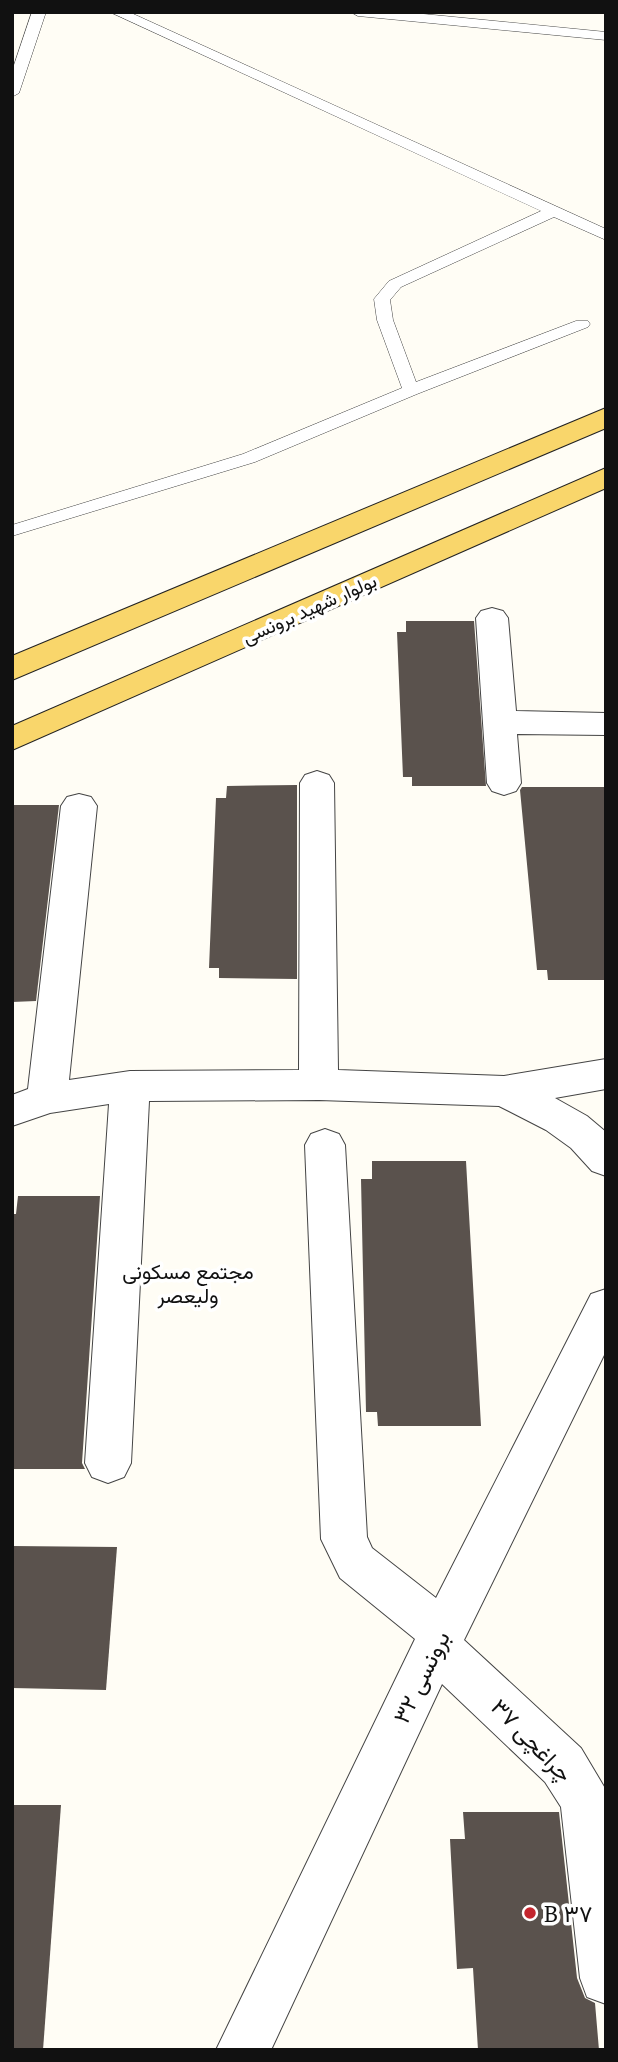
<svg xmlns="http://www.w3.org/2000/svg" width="618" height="2062" font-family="'PT Serif',Vazirmatn,serif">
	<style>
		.building { fill: #5a524d }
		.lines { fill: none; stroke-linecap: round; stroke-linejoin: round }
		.lane-casing { stroke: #444; stroke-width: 1 }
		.street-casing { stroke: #444; stroke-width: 2 }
		.primary-casing { stroke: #222; stroke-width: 2 }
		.lane { fill: #fff; fill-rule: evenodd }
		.street { fill: #fff; fill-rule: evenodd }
		.primary { fill: #f9d66b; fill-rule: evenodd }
		.poi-dot { fill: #c4262e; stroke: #fff; stroke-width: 2.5 }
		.labels { text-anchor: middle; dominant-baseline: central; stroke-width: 7; stroke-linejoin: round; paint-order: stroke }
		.street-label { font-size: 19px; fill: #111; stroke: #fff }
		.neighbourhood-label { font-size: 21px; fill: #111; stroke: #fff }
		.near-street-label { font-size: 23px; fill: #111; stroke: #fff }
		.near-poi-label { font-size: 23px; fill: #111; stroke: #fff; text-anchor: start }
	</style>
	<rect width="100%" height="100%" fill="#fffdf5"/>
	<g class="building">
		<polygon points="406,621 474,621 486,786 412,786 412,777 403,777 397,632 406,632"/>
		<polygon points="297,785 297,979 219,978 219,968 209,968 216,798 226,798 227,786"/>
		<polygon points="522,787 606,787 606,980 548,980 547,970 537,970 520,790"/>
		<polygon points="12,805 59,805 36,1001 12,1002"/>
		<polygon points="372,1161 466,1161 481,1426 378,1426 377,1412 366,1412 361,1179 372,1179"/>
		<polygon points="18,1196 100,1196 82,1463 85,1469 12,1469 12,1214 16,1214"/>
		<polygon points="12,1546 117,1547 106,1690 12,1688"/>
		<polygon points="12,1805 61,1805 43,2050 12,2050"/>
		<polygon points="463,1812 559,1812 577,1978 585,1998 595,2003 599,2050 478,2050 473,1968 457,1969 450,1839 465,1839"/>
	</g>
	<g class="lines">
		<g class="lane-casing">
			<g id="lane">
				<polygon points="32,12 46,12 19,93 12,97 12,71"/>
				<polygon points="110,12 129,12 606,229 606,240 554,217 401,287 390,300 393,320 416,382 576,321 588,321 590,324 588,327 417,394 255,462 12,536 12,525 243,454 402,388 377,320 374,299 389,281 541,211"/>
				<polygon points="351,12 403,12 606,32 606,40 358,16"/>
			</g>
		</g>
		<g class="street-casing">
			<g id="street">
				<polygon points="492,608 503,611 508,618 516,711 606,713 606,735 517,734 521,783 516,791 504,795 492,791 487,783 476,618 481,611"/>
				<polygon points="317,771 329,775 334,783 338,1070 504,1076 606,1059 606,1089 555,1098 587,1116 606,1132 606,1176 592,1171 571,1148 546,1130 499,1106 319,1100 149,1101 131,1463 124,1477 108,1483 92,1477 85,1463 109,1104 50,1113 12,1126 12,1095 28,1089 61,806 67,797 79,794 91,797 97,806 69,1080 130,1071 299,1070 300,783 305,775"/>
				<polygon points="325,1129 339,1134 345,1145 367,1537 372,1548 436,1598 591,1294 606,1289 606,1351 464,1640 581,1748 606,1790 606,2004 587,1997 580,1978 561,1807 545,1782 442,1684 271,2050 216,2050 415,1639 340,1578 321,1539 305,1145 311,1134"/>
			</g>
		</g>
		<g class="primary-casing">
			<g id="primary">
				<polygon points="606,408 606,428 12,680 12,656"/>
				<polygon points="606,468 606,488 12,750 12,726"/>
			</g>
		</g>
		<use href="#lane" class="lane"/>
		<use href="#street" class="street"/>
		<use href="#primary" class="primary"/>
	</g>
	<circle class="poi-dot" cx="530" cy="1913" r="7"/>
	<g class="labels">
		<g class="street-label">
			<text transform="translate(309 608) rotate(-24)">بولوار شهید برونسی</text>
		</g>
		<g class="neighbourhood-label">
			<text x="188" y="1271">مجتمع مسکونی<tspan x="188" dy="24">ولیعصر</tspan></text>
		</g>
		<g class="near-street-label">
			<text transform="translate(421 1677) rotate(-64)">برونسی ۳۲</text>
			<text transform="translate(532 1740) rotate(46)">چراغچی ۳۷</text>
		</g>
		<g class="near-poi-label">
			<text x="544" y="1913">B ۳۷</text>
		</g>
	</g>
	<rect width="618" height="2062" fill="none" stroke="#111111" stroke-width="28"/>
</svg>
